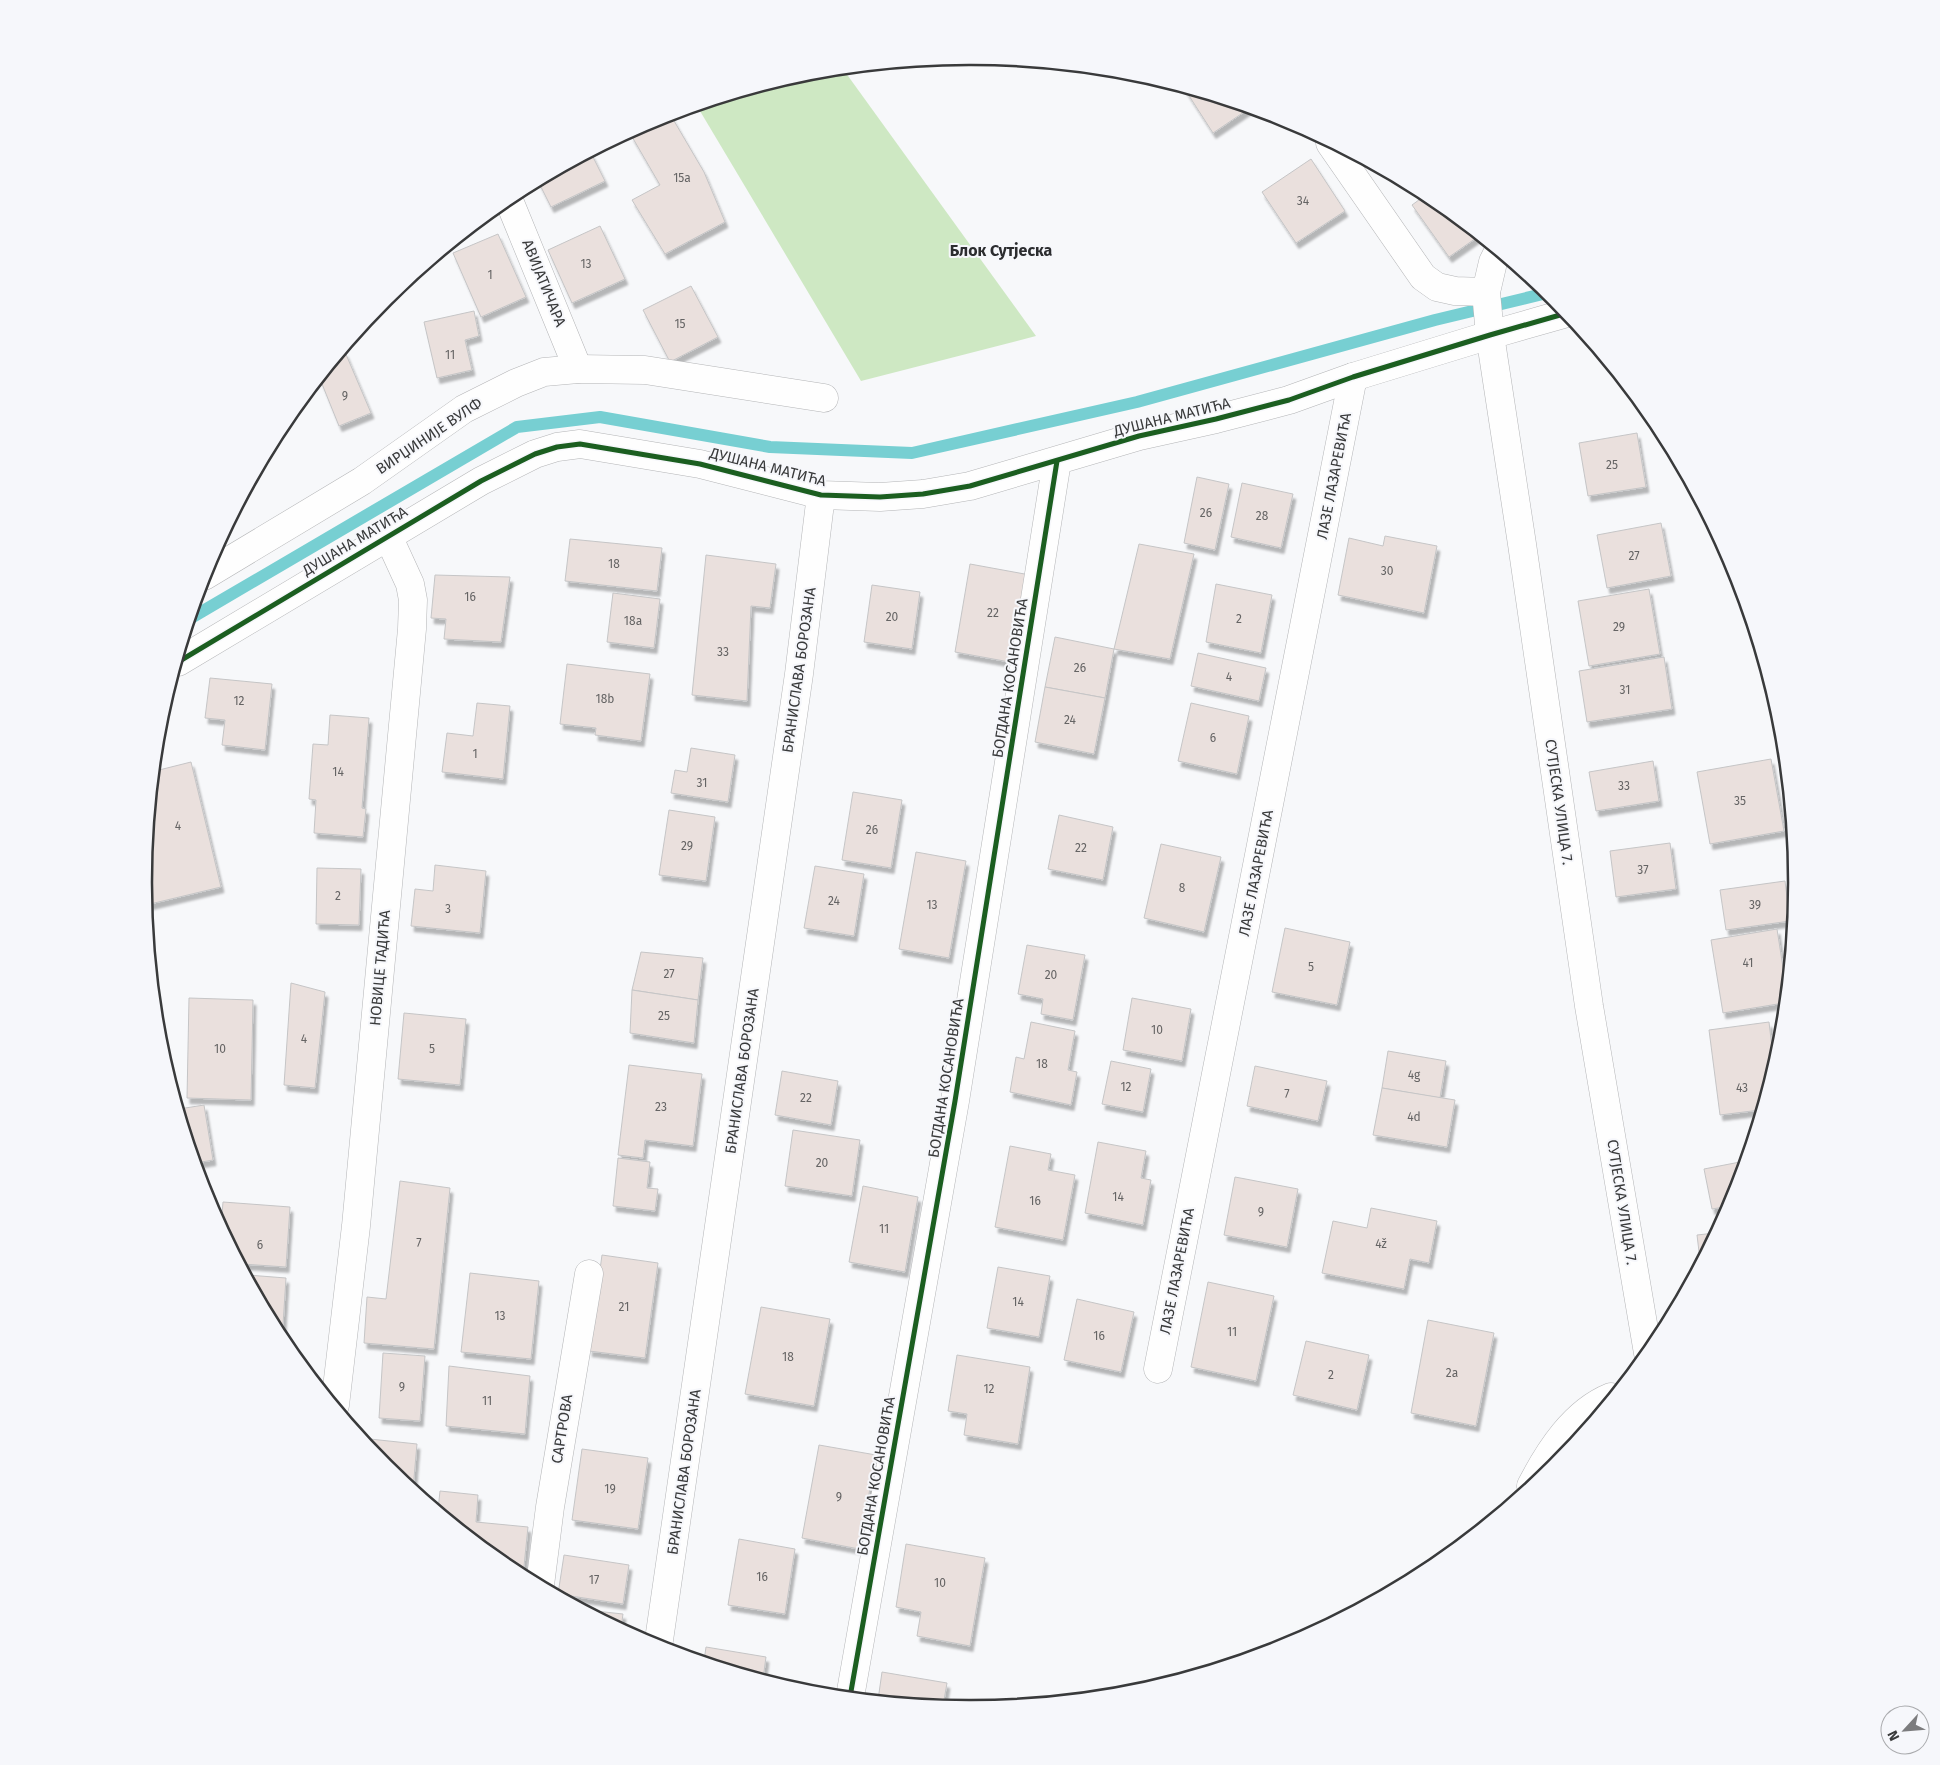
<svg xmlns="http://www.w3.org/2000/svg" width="1940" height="1765" font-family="'Fira Sans',sans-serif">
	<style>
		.green { fill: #cee8c3 }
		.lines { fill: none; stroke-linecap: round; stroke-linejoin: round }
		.stream { stroke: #77cfd2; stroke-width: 12 }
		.building { fill: #eae0dd; stroke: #c5c5c6; filter: url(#shadow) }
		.minor-casing { stroke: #b4b5b7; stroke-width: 29 }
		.minor { stroke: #fefefe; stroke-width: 28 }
		.cycleway-casing { stroke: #f6f7fb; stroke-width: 8 }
		.cycleway { stroke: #1b5e20; stroke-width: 5 }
		.labels { text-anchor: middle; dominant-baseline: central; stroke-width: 4; stroke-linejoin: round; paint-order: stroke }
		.number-label { font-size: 12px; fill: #656464 }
		.street-label { font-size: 15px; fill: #393a3b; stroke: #f6f7fb }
		.neighbourhood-label { font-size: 16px; font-weight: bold; fill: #2c2d2f; stroke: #f6f7fb }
		.rim { fill: none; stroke: #393a3b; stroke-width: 2.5 }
	</style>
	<defs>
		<filter id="shadow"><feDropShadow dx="3" dy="5.5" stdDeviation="1" flood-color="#0004"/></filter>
	</defs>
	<rect width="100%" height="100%" fill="#f7f8fa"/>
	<polygon class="green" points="843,69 1036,336 861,381 697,106 809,72"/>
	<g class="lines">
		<polyline class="stream" points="191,618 517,427 600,417 770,447 912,453 1137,402 1435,320 1547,293"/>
	</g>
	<g class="building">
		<polygon points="1184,88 1250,108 1213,133"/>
		<polygon points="670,114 704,172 725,222 665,254 632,200 660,185 631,135"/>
		<polygon points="591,153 605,181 551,207 538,181"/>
		<polygon points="1311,159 1345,211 1296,243 1262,192"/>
		<polygon points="1427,194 1479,236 1449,257 1412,205"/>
		<polygon points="600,226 625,279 572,303 548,250"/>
		<polygon points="498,234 526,297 481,317 453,253"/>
		<polygon points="691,286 718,337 670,362 643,310"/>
		<polygon points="474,311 479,336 465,340 472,370 437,378 424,322"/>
		<polygon points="345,352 371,413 339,426 320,379 340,354"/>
		<polygon points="1637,433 1646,487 1588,496 1579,443"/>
		<polygon points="1197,477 1229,484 1215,550 1184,543"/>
		<polygon points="1242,483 1293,494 1281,548 1231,537"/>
		<polygon points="1661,523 1671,576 1607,588 1597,535"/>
		<polygon points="1385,536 1437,546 1424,613 1338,595 1349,538 1383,546"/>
		<polygon points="570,539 662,548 657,591 565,581"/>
		<polygon points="1139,544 1194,554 1170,659 1114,649"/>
		<polygon points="706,555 776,564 770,608 751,606 747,701 692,695"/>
		<polygon points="970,564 1030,575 1015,663 955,652"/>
		<polygon points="435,575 510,577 501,642 444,639 446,619 431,618"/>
		<polygon points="1216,584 1272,595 1261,653 1206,642"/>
		<polygon points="872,585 920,592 912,649 864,642"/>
		<polygon points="1649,589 1660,654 1589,666 1578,601"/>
		<polygon points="613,593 660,599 654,648 607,642"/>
		<polygon points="1055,637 1114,649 1105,698 1045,687"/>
		<polygon points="1198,653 1266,668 1259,701 1191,686"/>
		<polygon points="1664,657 1672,709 1587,722 1579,671"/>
		<polygon points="567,664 650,674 641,741 595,735 596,728 560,724"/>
		<polygon points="210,678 272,684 265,750 222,745 225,720 205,718"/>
		<polygon points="1045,687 1105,698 1094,754 1035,742"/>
		<polygon points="477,703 510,706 503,779 442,772 447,733 473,736"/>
		<polygon points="1191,703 1249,716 1237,774 1178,761"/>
		<polygon points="330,715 369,718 362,808 366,809 363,837 314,833 316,800 309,799 313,744 328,745"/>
		<polygon points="691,748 735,755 728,802 671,793 675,770 687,772"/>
		<polygon points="1771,759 1784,831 1710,844 1697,772"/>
		<polygon points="1653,761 1659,801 1596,811 1589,772"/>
		<polygon points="191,762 221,887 146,905 144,882 155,771"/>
		<polygon points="853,792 902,800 891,868 842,860"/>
		<polygon points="669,810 715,817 706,881 659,875"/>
		<polygon points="1059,815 1113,827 1103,880 1048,869"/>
		<polygon points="1670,843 1676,889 1616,897 1610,851"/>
		<polygon points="1161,844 1221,857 1204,932 1144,918"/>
		<polygon points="916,852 966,861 949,958 899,949"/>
		<polygon points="435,865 486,871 480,933 411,926 415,889 433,891"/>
		<polygon points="815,866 864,874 854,936 804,928"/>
		<polygon points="317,868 361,869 359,925 316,924"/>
		<polygon points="1785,881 1790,921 1726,930 1720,890"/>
		<polygon points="1285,928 1350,942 1337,1005 1272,992"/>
		<polygon points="1777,929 1786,987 1784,1003 1723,1013 1711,940"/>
		<polygon points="1027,945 1085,955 1073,1020 1041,1014 1043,999 1018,994"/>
		<polygon points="641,952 703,958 698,1000 632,990"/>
		<polygon points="291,983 325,992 315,1088 284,1085"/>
		<polygon points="632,990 698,1000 694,1043 630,1033"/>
		<polygon points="189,998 253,1000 251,1100 187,1098"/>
		<polygon points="1132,998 1191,1009 1182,1061 1123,1050"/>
		<polygon points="404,1013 466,1019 460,1085 398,1079"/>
		<polygon points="1031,1022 1075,1031 1068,1070 1077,1072 1071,1105 1010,1092 1016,1057 1024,1059"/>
		<polygon points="1769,1022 1774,1065 1760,1110 1720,1115 1709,1030"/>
		<polygon points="1388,1051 1446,1061 1440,1098 1382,1088"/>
		<polygon points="1111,1061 1151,1069 1143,1112 1102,1104"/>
		<polygon points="629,1065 702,1074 693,1146 645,1140 643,1158 618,1155"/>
		<polygon points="1255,1066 1327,1081 1318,1121 1247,1106"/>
		<polygon points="782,1071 838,1081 831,1125 775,1115"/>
		<polygon points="1382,1088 1455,1100 1447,1147 1373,1135"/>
		<polygon points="204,1105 213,1160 196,1163 179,1109"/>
		<polygon points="793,1130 860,1140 852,1196 785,1186"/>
		<polygon points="1098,1142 1146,1151 1141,1178 1151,1180 1143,1225 1085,1213"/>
		<polygon points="1010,1146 1051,1154 1048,1170 1075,1175 1063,1240 995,1227"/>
		<polygon points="618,1158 650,1162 647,1188 658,1189 655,1211 613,1206"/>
		<polygon points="1745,1161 1730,1206 1712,1209 1704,1169"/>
		<polygon points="1235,1177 1298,1189 1287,1247 1224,1235"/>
		<polygon points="400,1181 450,1188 434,1349 364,1343 367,1297 386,1299"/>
		<polygon points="863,1186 918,1197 905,1272 849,1262"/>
		<polygon points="223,1202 290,1207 286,1267 242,1264 221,1226"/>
		<polygon points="1371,1208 1437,1221 1429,1263 1410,1259 1404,1289 1322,1273 1333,1221 1367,1228"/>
		<polygon points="1715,1233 1700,1260 1697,1235"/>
		<polygon points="602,1255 658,1263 645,1358 589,1351"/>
		<polygon points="998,1267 1050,1276 1039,1337 987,1328"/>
		<polygon points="470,1273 539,1281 531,1359 461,1352"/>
		<polygon points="248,1275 286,1278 282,1340"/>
		<polygon points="1208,1282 1274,1296 1256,1381 1191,1367"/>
		<polygon points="1077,1299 1134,1312 1121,1372 1064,1360"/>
		<polygon points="761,1307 830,1319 814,1406 745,1394"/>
		<polygon points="1428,1320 1494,1333 1476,1426 1411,1413"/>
		<polygon points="1306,1341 1369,1355 1357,1410 1293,1395"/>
		<polygon points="383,1353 425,1356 420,1421 379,1418"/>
		<polygon points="957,1355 1030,1367 1018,1444 964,1435 967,1414 948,1411"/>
		<polygon points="449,1366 530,1376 525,1434 446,1426"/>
		<polygon points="370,1439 417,1444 413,1489 386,1467 369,1447"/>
		<polygon points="819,1445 876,1455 859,1549 802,1538"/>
		<polygon points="582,1449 648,1458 638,1529 572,1520"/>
		<polygon points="440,1491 478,1495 476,1522 528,1527 523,1576 511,1569 438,1510"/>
		<polygon points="739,1539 795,1549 785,1614 728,1605"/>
		<polygon points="906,1544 985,1558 970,1646 917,1636 921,1612 896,1607"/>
		<polygon points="564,1555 629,1565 623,1604 558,1594"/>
		<polygon points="586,1610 623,1614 621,1628"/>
		<polygon points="706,1647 766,1657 763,1679 704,1661"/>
		<polygon points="882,1672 947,1683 943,1706 878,1700"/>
	</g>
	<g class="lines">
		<g class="minor-casing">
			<g id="minor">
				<polyline points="1330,143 1423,277 1437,287 1455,291 1486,292"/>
				<polyline points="508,198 578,369"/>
				<polyline points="1498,252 1493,262 1486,292 1490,335 1522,544 1589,1006 1648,1353"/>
				<polyline points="204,576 362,481 464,409 516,383 544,372 578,369 645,370 824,398"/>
				<polyline points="178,662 481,481 535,454 557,447 580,444 700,464 821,495 880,497 923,494 970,486 1139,436 1216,419 1289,400 1353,377 1490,335 1567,313"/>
				<polyline points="1158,1369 1353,377"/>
				<polyline points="335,1405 356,1226 412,629 413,600 410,584 388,536"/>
				<path d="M 1531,1486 C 1549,1451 1574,1412 1611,1397"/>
				<polyline points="540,1585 550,1507 589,1274"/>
				<polyline points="658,1647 799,674 821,495"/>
				<polyline points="850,1697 955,1101 1057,461"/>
			</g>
		</g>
		<use href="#minor" class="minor"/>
		<g class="cycleway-casing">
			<g id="cycleway">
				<polyline points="178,662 481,481 535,454 557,447 580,444 700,464 821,495 880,497 923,494 970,486 1139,436 1216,419 1289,400 1353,377 1490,335 1567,313"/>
				<polyline points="850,1697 955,1101 1057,461"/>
			</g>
		</g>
		<use href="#cycleway" class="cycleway"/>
	</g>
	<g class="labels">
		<g class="number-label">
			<text x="682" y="178">15a</text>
			<text x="1303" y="201">34</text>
			<text x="586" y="264">13</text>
			<text x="490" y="275">1</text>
			<text x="680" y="324">15</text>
			<text x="450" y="355">11</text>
			<text x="345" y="396">9</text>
			<text x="1612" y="465">25</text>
			<text x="1206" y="513">26</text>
			<text x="1262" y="516">28</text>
			<text x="1634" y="556">27</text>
			<text x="614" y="564">18</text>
			<text x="1387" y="571">30</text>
			<text x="470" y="597">16</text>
			<text x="993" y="613">22</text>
			<text x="892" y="617">20</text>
			<text x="1239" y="619">2</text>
			<text x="633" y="621">18a</text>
			<text x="1619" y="627">29</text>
			<text x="723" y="652">33</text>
			<text x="1080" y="668">26</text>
			<text x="1229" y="677">4</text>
			<text x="1625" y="690">31</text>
			<text x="605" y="699">18b</text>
			<text x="239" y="701">12</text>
			<text x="1070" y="720">24</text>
			<text x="1213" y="738">6</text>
			<text x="475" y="754">1</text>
			<text x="338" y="772">14</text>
			<text x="702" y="783">31</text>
			<text x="1624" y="786">33</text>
			<text x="1740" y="801">35</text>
			<text x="178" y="826">4</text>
			<text x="872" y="830">26</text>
			<text x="687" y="846">29</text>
			<text x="1081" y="848">22</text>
			<text x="1643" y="870">37</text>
			<text x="1182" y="888">8</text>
			<text x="338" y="896">2</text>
			<text x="834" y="901">24</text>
			<text x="932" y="905">13</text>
			<text x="1755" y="905">39</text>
			<text x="448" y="909">3</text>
			<text x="1748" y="963">41</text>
			<text x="1311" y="967">5</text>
			<text x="669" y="974">27</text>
			<text x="1051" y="975">20</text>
			<text x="664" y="1016">25</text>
			<text x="1157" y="1030">10</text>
			<text x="304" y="1039">4</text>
			<text x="220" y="1049">10</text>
			<text x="432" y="1049">5</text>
			<text x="1042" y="1064">18</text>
			<text x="1414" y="1075">4g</text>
			<text x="1126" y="1087">12</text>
			<text x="1742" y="1088">43</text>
			<text x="1287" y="1094">7</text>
			<text x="806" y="1098">22</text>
			<text x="661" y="1107">23</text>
			<text x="1414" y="1117">4d</text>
			<text x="822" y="1163">20</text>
			<text x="1118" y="1197">14</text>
			<text x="1035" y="1201">16</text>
			<text x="1261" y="1212">9</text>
			<text x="884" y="1229">11</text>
			<text x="419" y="1243">7</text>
			<text x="1381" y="1244">4ž</text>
			<text x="260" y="1245">6</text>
			<text x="1018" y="1302">14</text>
			<text x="624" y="1307">21</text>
			<text x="500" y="1316">13</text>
			<text x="1232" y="1332">11</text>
			<text x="1099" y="1336">16</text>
			<text x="788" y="1357">18</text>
			<text x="1452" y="1373">2a</text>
			<text x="1331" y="1375">2</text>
			<text x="402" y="1387">9</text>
			<text x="989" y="1389">12</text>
			<text x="487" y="1401">11</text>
			<text x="610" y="1489">19</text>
			<text x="839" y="1497">9</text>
			<text x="762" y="1577">16</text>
			<text x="594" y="1580">17</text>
			<text x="940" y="1583">10</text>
		</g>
		<g class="street-label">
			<text transform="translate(544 283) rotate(68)">АВИЈАТИЧАРА</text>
			<text transform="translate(1172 417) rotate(-14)">ДУШАНА МАТИЋА</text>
			<text transform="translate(429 436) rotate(-34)">ВИРЏИНИЈЕ ВУЛФ</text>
			<text transform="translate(768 467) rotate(14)">ДУШАНА МАТИЋА</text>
			<text transform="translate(1334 476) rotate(-79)">ЛАЗЕ ЛАЗАРЕВИЋА</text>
			<text transform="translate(355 541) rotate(-31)">ДУШАНА МАТИЋА</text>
			<text transform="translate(799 670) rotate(-82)">БРАНИСЛАВА БОРОЗАНА</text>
			<text transform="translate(1010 678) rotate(-81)">БОГДАНА КОСАНОВИЋА</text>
			<text transform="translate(1559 802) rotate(82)">СУТЈЕСКА УЛИЦА 7.</text>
			<text transform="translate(1256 873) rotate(-79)">ЛАЗЕ ЛАЗАРЕВИЋА</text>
			<text transform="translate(380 968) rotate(-85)">НОВИЦЕ ТАДИЋА</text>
			<text transform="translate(742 1071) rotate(-82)">БРАНИСЛАВА БОРОЗАНА</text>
			<text transform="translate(946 1078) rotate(-81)">БОГДАНА КОСАНОВИЋА</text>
			<text transform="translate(1622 1202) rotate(81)">СУТЈЕСКА УЛИЦА 7.</text>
			<text transform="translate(1177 1271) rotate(-79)">ЛАЗЕ ЛАЗАРЕВИЋА</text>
			<text transform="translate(562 1429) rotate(-81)">САРТРОВА</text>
			<text transform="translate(684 1472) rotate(-82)">БРАНИСЛАВА БОРОЗАНА</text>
			<text transform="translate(876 1476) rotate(-80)">БОГДАНА КОСАНОВИЋА</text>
		</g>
		<g class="neighbourhood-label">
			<text x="1001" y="250">Блок Сутјеска</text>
		</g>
	</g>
	<path d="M0 0H1940V1765H0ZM969 65H971A817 817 0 0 1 1788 882V883A817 817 0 0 1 971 1700H969A817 817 0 0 1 152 883V882A817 817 0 0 1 969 65Z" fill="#f6f7fb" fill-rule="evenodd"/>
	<path class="rim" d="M969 65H971A817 817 0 0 1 1788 882V883A817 817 0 0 1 971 1700H969A817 817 0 0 1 152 883V882A817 817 0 0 1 969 65Z"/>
	<g transform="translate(1905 1730) rotate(244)"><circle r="24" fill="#f6f7fb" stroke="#aaabae"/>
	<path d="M0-4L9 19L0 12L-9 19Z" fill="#7c7c7e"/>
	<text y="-8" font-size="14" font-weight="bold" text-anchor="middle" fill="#393a3b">N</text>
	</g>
</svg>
